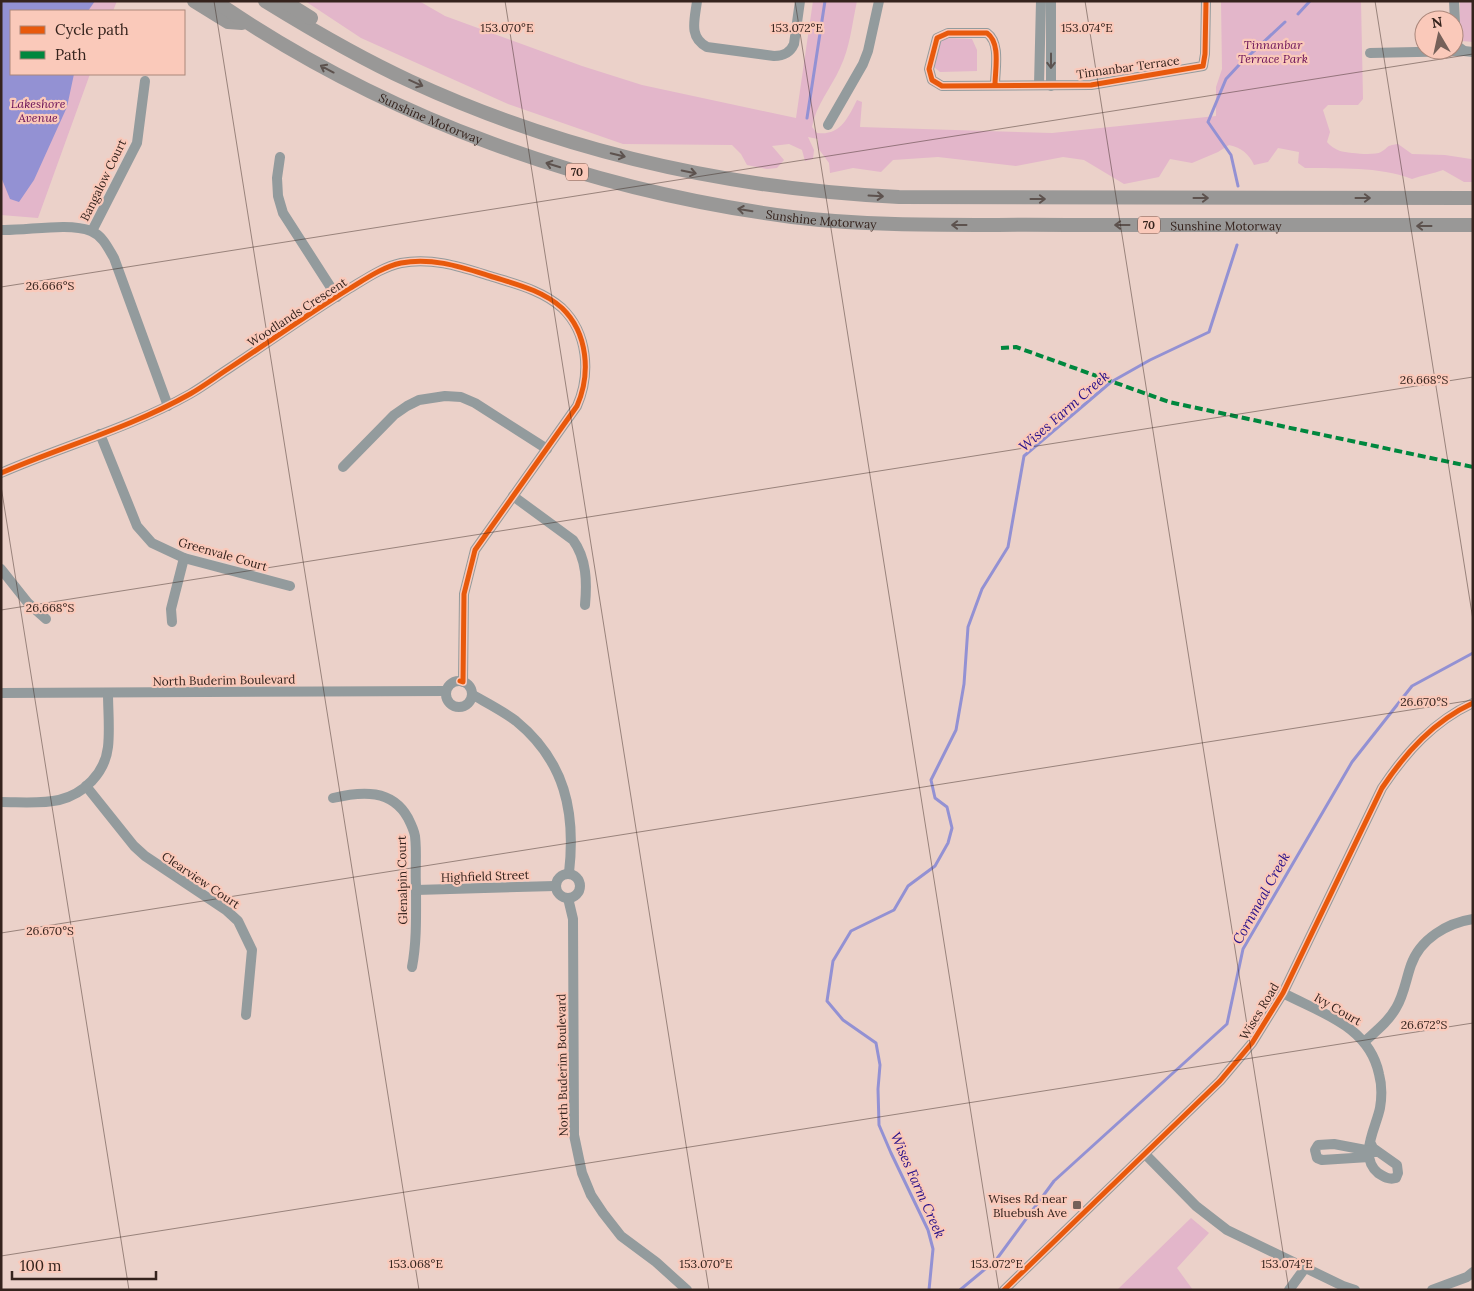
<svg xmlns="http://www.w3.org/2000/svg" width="1474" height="1291" font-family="Lora,serif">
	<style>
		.green { fill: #e3b6ca }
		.water { fill: #9391d3 }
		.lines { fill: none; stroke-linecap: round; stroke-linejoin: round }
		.stream { stroke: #9391d3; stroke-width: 3 }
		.minor { stroke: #939b9d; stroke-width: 10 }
		.highway { stroke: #999897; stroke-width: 14 }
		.quiet { stroke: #00873e; stroke-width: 4; stroke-dasharray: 8 4; stroke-linecap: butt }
		.cycleway-casing { stroke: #fac9ba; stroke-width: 8 }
		.cycleway { stroke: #e8590c; stroke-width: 5 }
		.oneway { stroke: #5b5350 }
		.oneway2 { stroke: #5d524e }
		.ticks { fill: none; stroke: #35231d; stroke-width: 1; stroke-opacity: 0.45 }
		.poi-dot { fill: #756059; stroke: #fac9ba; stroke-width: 2 }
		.labels { text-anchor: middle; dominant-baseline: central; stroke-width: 4.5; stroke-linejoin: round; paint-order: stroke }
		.shield { fill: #fac9ba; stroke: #70554c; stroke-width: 1 }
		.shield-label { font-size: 11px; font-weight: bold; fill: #35231d }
		.park-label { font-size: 12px; font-style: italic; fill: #680f56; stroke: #fac9ba }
		.street-label { font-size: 12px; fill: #35231d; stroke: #fac9ba }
		.poi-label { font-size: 12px; fill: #35231d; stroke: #fac9ba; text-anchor: end }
		.water-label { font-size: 14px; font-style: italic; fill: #271089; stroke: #fac9ba }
		.ticks-label { font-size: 12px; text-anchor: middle; fill: #35231d; stroke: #fac9ba; stroke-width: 4.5; stroke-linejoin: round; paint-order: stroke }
	</style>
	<rect width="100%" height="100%" fill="#ebd1c9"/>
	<g class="green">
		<polygon points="1,1 117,1 113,11 11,11 11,74 90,74 38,218 1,215"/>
		<path d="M 305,1 L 419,1 L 445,16 L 582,66 L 642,85 L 796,118 L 813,1 L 857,1 C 852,24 850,48 840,68 C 831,88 816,105 812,127 L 817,133 C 840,136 848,118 857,100 L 862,102 L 860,127 L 1052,133 L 1216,116 L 1216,87 L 1222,69 L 1221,1 L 1361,1 L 1363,99 L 1358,105 L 1328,105 L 1323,110 L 1330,132 L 1327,142 C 1330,146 1335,149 1340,151 C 1348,153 1374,156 1381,152 C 1390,147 1384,146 1398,144 L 1412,154 L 1445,155 L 1471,159 L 1473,160 L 1473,180 L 1472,182 L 1464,182 L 1443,170 C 1433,174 1422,175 1412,179 C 1378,166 1340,169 1305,168 L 1298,163 L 1299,152 L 1278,148 L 1268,162 L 1254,165 C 1249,154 1242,148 1229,145 L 1218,152 L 1192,163 L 1170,159 L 1159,177 L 1124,184 L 1084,160 L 1063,157 L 1016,166 L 938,157 L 893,160 L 881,172 L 853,168 L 830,173 L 829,163 L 818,148 L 818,139 L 808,137 L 814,150 L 813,159 L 805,161 L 802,150 L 789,144 L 772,146 L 784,160 L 777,168 L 767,169 L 747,165 L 741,154 L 732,145 L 623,144 L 508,104 L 361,38 Z"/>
		<polygon points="1460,1 1473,1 1473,42 1462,41 1460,36"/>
		<polygon points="948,38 972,39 977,50 977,71 940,72 934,67 941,41"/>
		<polygon points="1191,1218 1209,1233 1177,1268 1193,1290 1117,1290"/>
	</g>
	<polygon class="water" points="1,1 95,1 88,11 11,11 11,74 74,74 67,107 34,180 19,202 10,199 1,177"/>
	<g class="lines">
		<g class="stream">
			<polyline points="1298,14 1310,1"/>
			<polyline points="807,118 825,1"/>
			<polyline points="1238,186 1231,155 1208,122 1226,79 1239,65 1285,22"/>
			<polyline points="929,1290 933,1249 928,1230 891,1153 879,1125 878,1089 880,1065 876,1043 843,1020 827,1001 833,961 851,931 894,910 908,886 935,866 948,843 952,828 947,807 935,798 931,780 956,730 964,684 968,627 982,589 1008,547 1024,456 1111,382 1150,360 1209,332 1237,245"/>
			<polyline points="960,1290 996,1260 1054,1181 1227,1024 1243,949 1352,762 1412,686 1473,653"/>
		</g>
		<g class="minor">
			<path d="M 697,1 C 695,19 688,37 707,47 L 774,56 C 784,56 790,53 794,44 L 800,1"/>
			<polyline points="1454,1 1456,45 1464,51 1473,52"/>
			<polyline points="1370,53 1464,51"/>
			<path d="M 995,85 C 995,70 1001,43 987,33 L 948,33 L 937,38 L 929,69 L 932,80 L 942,86 L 1091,85 L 1203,66 L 1205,54 L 1206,1"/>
			<polyline points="1039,85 1041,1"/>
			<polyline points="1051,86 1051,1"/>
			<polyline points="828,125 863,64 868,51 879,1"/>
			<polyline points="280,157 277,178 278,196 283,213 337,297"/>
			<path d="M 1,230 C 27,231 68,222 91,231 C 103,236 108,248 114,258 L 168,406"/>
			<polyline points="92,231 137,143 145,81"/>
			<polyline points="100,434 137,526 152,543 184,558 290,586"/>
			<polyline points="343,467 394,415 407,406 419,400 445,396 461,397 475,403 547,449"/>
			<path d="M 1,473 C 63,446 130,428 190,394 C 204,386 217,376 231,367 C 269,342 308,314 347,290 C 364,280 382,267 401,263 C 432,257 461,267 490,276 C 515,284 542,290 562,308 C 588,333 591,374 577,406 L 475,550 L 464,594 L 463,682"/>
			<path d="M 513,496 L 573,540 C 587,559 587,583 585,605"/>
			<polyline points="1,569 28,603 46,619"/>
			<polyline points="172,622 171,609 184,558"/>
			<circle cx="459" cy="694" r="13"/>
			<polyline points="1,693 446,691"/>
			<path d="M 473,695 C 487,703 503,711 516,721 C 565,761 576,812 569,873"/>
			<polyline points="86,786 134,846 145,856 226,910 238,921 252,950 246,1015"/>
			<path d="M 333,798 C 362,791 392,789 408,818 C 411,824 414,830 415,836 C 417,852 415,870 416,886 C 416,913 417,941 412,967"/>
			<path d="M 1,802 C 20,802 41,804 59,800 C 84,794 105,773 108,747 C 110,729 108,711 108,693"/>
			<circle cx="568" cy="886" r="12"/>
			<polyline points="416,890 555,886"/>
			<polyline points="568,898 573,919 574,1135 582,1173 591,1195 603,1213 621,1236 656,1262 687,1290"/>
			<path d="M 1283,993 C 1321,1013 1369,1026 1379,1074 C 1382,1085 1382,1096 1380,1108 C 1376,1128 1358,1156 1378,1173 C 1384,1177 1389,1180 1396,1178 L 1398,1173 L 1397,1165 L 1373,1148 L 1370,1142"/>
			<path d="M 1364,1042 C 1376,1031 1388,1022 1396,1008 C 1404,995 1406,979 1411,965 C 1420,939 1447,923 1473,919"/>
			<polyline points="1145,1154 1196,1206 1227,1230 1343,1286 1355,1290"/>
			<polyline points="1369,1157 1322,1160 1317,1158 1315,1150 1318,1145 1334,1144 1376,1152"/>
			<path d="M 1004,1290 L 1220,1081 L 1252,1043 L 1283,993 L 1382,788 C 1406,752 1434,721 1473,703"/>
			<polyline points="1289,1290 1305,1268"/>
			<polyline points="1432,1290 1467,1277 1473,1272"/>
		</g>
		<g class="highway">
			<polyline points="194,1 228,22 242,23"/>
			<path id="s1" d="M 215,1 C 387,119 587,190 792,217 C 883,228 975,224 1067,225 C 1202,225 1337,226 1473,225"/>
			<path d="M 265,1 C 312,30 360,58 410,81 C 564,152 730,189 899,197 L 1473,198"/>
			<polyline points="284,1 311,18"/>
		</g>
		<polyline class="quiet" points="1001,348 1016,347 1169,402 1473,467"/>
		<g class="cycleway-casing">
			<g id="cycleway">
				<path d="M 995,85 C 995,70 1001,43 987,33 L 948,33 L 937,38 L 929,69 L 932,80 L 942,86 L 1091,85 L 1203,66 L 1205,54 L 1206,1"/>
				<path d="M 1,473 C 63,446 130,428 190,394 C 204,386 217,376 231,367 C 269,342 308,314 347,290 C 364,280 382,267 401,263 C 432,257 461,267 490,276 C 515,284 542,290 562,308 C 588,333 591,374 577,406 L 475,550 L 464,594 L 463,682 L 460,681"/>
				<path d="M 1004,1290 L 1220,1081 L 1252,1043 L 1283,993 L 1382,788 C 1406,752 1434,721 1473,703"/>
			</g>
		</g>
		<use href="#cycleway" class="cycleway"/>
	</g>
	<defs><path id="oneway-shaft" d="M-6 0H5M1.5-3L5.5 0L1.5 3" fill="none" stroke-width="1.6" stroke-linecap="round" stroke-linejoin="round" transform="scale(1.25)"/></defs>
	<use class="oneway" href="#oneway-shaft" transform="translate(1051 61) rotate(90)"/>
	<g class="oneway2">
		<use href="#oneway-shaft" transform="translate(327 69) rotate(-152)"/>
		<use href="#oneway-shaft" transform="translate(416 83) rotate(24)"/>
		<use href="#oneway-shaft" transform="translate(618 155) rotate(14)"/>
		<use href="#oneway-shaft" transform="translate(553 165) rotate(-163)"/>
		<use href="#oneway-shaft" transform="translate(689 172) rotate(12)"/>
		<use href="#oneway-shaft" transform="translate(876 196) rotate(3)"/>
		<use href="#oneway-shaft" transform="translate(1201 198)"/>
		<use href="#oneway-shaft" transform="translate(1363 198)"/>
		<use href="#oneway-shaft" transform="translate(1038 199)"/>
		<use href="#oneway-shaft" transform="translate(745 210) rotate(-171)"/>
		<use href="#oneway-shaft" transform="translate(959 225) rotate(180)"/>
		<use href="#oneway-shaft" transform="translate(1122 225) rotate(-180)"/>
		<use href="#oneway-shaft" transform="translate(1424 226) rotate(180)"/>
	</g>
	<path class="ticks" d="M 214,1 L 419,1290M 505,1 L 709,1290M 795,1 L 999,1290M 1085,1 L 1289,1290M 1375,1 L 1473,620M 1,287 L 1473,54M 1,486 L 129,1290M 1,610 L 1473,377M 1,933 L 1473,700M 1,1256 L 1473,1023"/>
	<rect class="poi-dot" x="1072" y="1200" width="10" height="10" rx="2.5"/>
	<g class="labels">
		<g class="shield">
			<rect x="566" y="163.5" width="22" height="17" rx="4"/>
			<rect x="1138" y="216.5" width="22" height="17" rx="4"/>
		</g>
		<g class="shield-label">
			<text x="577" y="172">70</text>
			<text x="1149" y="225">70</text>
		</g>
		<g class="park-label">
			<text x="1273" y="44">Tinnanbar<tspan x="1273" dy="14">Terrace Park</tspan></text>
			<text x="38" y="103">Lakeshore<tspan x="38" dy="14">Avenue</tspan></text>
		</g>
		<g class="street-label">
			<text transform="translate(1128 67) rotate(-8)">Tinnanbar Terrace</text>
			<text stroke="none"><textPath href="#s1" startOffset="246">Sunshine Motorway</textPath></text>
			<text transform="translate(103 180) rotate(-64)">Bangalow Court</text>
			<text stroke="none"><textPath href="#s1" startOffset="651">Sunshine Motorway</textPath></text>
			<text stroke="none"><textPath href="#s1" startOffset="1056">Sunshine Motorway</textPath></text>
			<text transform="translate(297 312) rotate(-33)">Woodlands Crescent</text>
			<text transform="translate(223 554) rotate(16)">Greenvale Court</text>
			<text transform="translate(224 680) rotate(-1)">North Buderim Boulevard</text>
			<text transform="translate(485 876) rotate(-2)">Highfield Street</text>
			<text transform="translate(201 880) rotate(34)">Clearview Court</text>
			<text transform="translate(402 880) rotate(-91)">Glenalpin Court</text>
			<text transform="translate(1338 1009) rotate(30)">Ivy Court</text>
			<text transform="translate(1259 1011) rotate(-59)">Wises Road</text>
			<text transform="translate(562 1065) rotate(-91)">North Buderim Boulevard</text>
		</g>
		<g class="poi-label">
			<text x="1067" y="1198">Wises Rd near<tspan x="1067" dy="14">Bluebush Ave</tspan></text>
		</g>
		<g class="water-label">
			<text transform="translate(1064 411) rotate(-41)">Wises Farm Creek</text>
			<text transform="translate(1261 898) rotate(-61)">Cornmeal Creek</text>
			<text transform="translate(918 1185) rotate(66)">Wises Farm Creek</text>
		</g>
	</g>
	<g class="ticks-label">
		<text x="507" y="32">153.070°E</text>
		<text x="797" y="32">153.072°E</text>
		<text x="1087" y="32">153.074°E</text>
		<text x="50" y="290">26.666°S</text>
		<text x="1424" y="384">26.668°S</text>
		<text x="50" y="612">26.668°S</text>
		<text x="1424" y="706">26.670°S</text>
		<text x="50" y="935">26.670°S</text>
		<text x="1424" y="1029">26.672°S</text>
		<text x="416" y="1268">153.068°E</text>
		<text x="706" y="1268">153.070°E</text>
		<text x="997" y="1268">153.072°E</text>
		<text x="1287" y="1268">153.074°E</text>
	</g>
	<rect width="1474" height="1291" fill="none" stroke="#35231d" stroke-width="5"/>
	<rect x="10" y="10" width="175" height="65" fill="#fac9ba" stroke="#ab877b"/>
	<rect x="20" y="26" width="25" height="8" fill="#e8590c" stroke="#ab877b"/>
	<text x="55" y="35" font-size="15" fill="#35231d">Cycle path</text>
	<rect x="20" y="51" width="25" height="8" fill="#00873e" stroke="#ab877b"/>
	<text x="55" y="60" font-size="15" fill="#35231d">Path</text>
	<g transform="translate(1439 35) rotate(351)"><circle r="24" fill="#fac9ba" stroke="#ab877b"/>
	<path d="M0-4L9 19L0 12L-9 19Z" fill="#756059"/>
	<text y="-8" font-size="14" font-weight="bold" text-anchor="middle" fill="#35231d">N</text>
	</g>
	<path d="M12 1271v8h144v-8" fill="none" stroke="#35231d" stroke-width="2.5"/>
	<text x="20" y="1271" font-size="15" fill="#35231d" stroke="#fac9ba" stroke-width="4" paint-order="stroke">100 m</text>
</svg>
